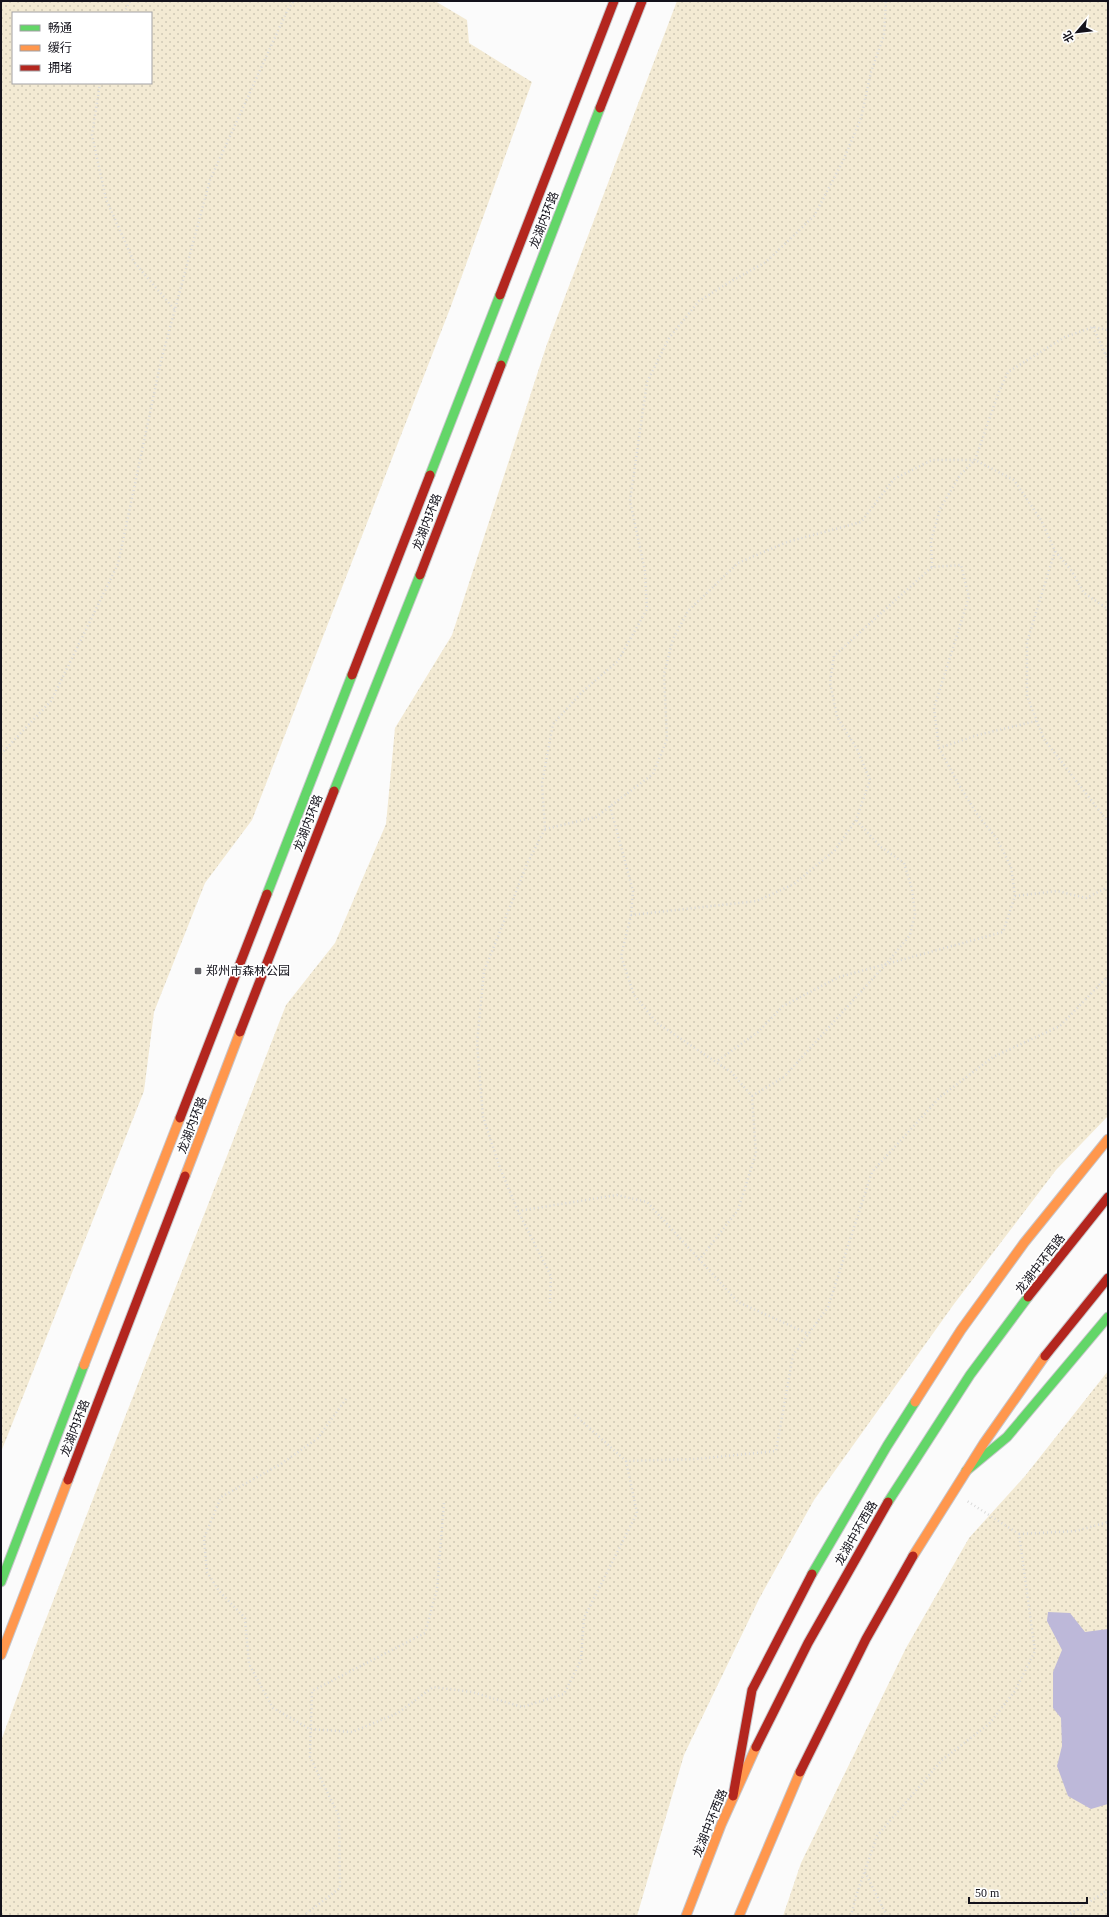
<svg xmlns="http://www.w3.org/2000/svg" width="1109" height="1917" font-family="'Times New Roman','Noto Sans SC',serif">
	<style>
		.park { fill: url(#park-dots); fill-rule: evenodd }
		.water { fill: #bdb8d9 }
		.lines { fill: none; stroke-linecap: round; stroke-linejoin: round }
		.fast-casing { stroke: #c7c6cb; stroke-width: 11 }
		.slow-casing { stroke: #c7c6cb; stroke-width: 11 }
		.jam-casing { stroke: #c7c6cb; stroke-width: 11 }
		.path { stroke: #dbdbdb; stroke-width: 2.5; stroke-dasharray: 1 3; stroke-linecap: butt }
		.fast { stroke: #63d668; stroke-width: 9 }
		.slow { stroke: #ff974d; stroke-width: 9 }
		.jam { stroke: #b3261e; stroke-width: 9 }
		.poi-dot { fill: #646469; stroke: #fff; stroke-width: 1.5 }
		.labels { text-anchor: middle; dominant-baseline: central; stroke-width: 3.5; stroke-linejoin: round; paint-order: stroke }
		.street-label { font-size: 12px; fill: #13121b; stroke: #fff }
		.poi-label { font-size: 12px; fill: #13121b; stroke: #fff; text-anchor: start }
	</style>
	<defs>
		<pattern id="park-dots" width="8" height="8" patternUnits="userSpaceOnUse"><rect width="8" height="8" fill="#f3ead3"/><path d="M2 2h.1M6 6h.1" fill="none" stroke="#cfc8b5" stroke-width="1.8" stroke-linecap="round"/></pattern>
	</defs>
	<rect width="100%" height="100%" fill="#fbfbfb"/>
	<g class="park">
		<path d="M 1,1 L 435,1 L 467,20 L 469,43 L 532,82 L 451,306 L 252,820 L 205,883 L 154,1012 L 144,1091 L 1,1452 ZM 13,13 L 151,13 L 151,83 L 13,83 Z"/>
		<polygon points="677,1 1108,1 1108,1116 1056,1170 954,1304 814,1500 759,1599 684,1755 637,1916 1,1916 1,1741 39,1637 286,1005 335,943 386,824 395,728 452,635 547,344"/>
		<polygon points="1108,1371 1108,1916 783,1916 801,1863 906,1648 969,1538 1025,1476"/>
	</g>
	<polygon class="water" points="1048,1612 1070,1613 1085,1632 1108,1629 1108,1804 1091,1809 1068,1796 1057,1766 1062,1746 1061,1718 1053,1708 1053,1672 1062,1650 1047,1621"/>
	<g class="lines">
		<g class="fast-casing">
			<g id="fast">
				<polyline points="501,365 600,108"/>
				<polyline points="430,475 500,295"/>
				<polyline points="334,791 420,575"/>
				<polyline points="267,894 352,675"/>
				<polyline points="966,1471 1007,1437 1108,1317"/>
				<polyline points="888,1502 970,1375 1028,1297"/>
				<polyline points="812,1574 887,1446 915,1402"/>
				<polyline points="1,1582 84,1365"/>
			</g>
		</g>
		<g class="slow-casing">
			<g id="slow">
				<polyline points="185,1176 240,1032"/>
				<polyline points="84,1365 180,1118"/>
				<polyline points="915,1402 961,1330 1024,1243 1108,1139"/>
				<polyline points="913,1556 984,1443 1045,1356"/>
				<polyline points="1,1655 68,1480"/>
				<polyline points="686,1916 721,1825 756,1747"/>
				<polyline points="739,1916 800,1772"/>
			</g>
		</g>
		<g class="jam-casing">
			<g id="jam">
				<polyline points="600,108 642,1"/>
				<polyline points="500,295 614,1"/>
				<polyline points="420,575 501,365"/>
				<polyline points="352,675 430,475"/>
				<polyline points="240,1032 334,791"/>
				<polyline points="180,1118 267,894"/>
				<polyline points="1028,1297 1108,1197"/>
				<polyline points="1045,1356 1108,1278"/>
				<polyline points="68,1480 185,1176"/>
				<polyline points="756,1747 808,1643 888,1502"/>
				<polyline points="800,1772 866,1639 913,1556"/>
				<polyline points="733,1796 752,1690 812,1574"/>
			</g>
		</g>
		<g class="path">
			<polyline points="124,13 130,1"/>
			<polyline points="100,83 92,135 106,199 134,262 175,310"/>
			<polyline points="1093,327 1108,360"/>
			<polyline points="1055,551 1027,642 1027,696 1044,739 1108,822"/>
			<polyline points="932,567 931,541 940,509 960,475 975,460 998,394 1008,372 1065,337 1093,327 1108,330"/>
			<polyline points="939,748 978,735 1036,721"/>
			<polyline points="1,754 51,701 118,564 161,361 210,180 287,11 294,1"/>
			<polyline points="610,806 633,891 631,915 621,956 634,995 657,1023 731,1072 752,1096 756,1153 738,1210 699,1260"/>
			<polyline points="545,829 596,817 653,774 667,739 664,674 673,639 688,611 738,563 787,542 861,522 894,479 932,460 975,460 1014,480 1041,520 1055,551 1071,570 1084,593 1108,609"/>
			<polyline points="1015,896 1057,891 1086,898 1108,887"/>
			<polyline points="631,915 757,901 794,884 835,850 856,820 870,780 857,749 837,717 830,682 834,656 932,567 961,565 969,597 934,708 939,748 959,785 977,814 997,839 1011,867 1015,896 1003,932 839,977 783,1006 758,1032 716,1062"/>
			<polyline points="752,1096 784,1077 886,964 910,935 915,914 912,889 904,863 881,847 856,820"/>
			<polyline points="518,1211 617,1195 647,1202 738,1302 809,1334"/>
			<polyline points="550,1303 551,1276 518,1211 500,1168 483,1117 477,1043 484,971 528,862 545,829 542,783 553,724 582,692 618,661 647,609 645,571 630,501 647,382 669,338 699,301 728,283 766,262 814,216 843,161 861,118 871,72 884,35 886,1"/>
			<polyline points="346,1399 318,1438 281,1464 221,1497 204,1538 207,1572 219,1591 245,1618 249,1664 273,1708 310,1729 352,1732 398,1713 433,1687 472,1692 522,1707 564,1694 581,1660 584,1618 637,1513 626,1461"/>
			<polyline points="575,1415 626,1461 696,1459 776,1451 793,1355 828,1307 872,1172 940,1097 993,1057 1060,1026 1108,976"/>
			<polyline points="1019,1534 1076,1531 1108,1522"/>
			<polyline points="865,1872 887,1916"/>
			<polyline points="303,1916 340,1888 339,1816 310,1757 312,1691 425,1633 437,1589 444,1503"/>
			<polyline points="851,1916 856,1896 877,1836 942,1760 989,1724 1015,1691 1035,1651 1019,1534 967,1501"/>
			<polyline points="1067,1916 1108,1890"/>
		</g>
		<use href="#fast" class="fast"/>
		<use href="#slow" class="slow"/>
		<use href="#jam" class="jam"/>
	</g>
	<rect class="poi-dot" x="194" y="967" width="8" height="8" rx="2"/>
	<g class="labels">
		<g class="street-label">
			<text transform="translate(544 220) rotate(-69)">龙湖内环路</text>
			<text transform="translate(427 522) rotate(-69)">龙湖内环路</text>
			<text transform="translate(308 823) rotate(-69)">龙湖内环路</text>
			<text transform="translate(192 1125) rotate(-69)">龙湖内环路</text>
			<text transform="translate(1040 1264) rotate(-52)">龙湖中环西路</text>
			<text transform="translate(75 1428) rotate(-69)">龙湖内环路</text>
			<text transform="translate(856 1533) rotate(-60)">龙湖中环西路</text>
			<text transform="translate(710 1823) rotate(-68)">龙湖中环西路</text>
		</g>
		<g class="poi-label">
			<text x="206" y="971">郑州市森林公园</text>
		</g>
	</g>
	<rect width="1109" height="1917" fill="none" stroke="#13121b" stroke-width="4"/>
	<rect x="12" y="12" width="140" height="72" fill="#ffffff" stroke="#a1a0a4"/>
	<rect x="20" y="25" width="20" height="6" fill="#63d668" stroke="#a1a0a4"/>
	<text x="48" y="32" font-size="12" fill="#13121b">畅通</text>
	<rect x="20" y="45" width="20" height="6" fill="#ff974d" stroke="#a1a0a4"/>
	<text x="48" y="52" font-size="12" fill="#13121b">缓行</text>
	<rect x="20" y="65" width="20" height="6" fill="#b3261e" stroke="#a1a0a4"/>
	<text x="48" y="72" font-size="12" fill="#13121b">拥堵</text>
	<g transform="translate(1077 32) rotate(242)" stroke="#ffffff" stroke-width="3" paint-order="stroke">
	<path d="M0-3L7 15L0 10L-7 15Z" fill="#13121b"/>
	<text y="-6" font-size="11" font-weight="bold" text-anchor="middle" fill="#13121b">北</text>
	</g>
	<path d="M969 1897v6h118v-6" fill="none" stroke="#13121b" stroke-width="2"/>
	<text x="975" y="1897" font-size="12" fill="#13121b" stroke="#ffffff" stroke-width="3" paint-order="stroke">50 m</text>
</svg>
